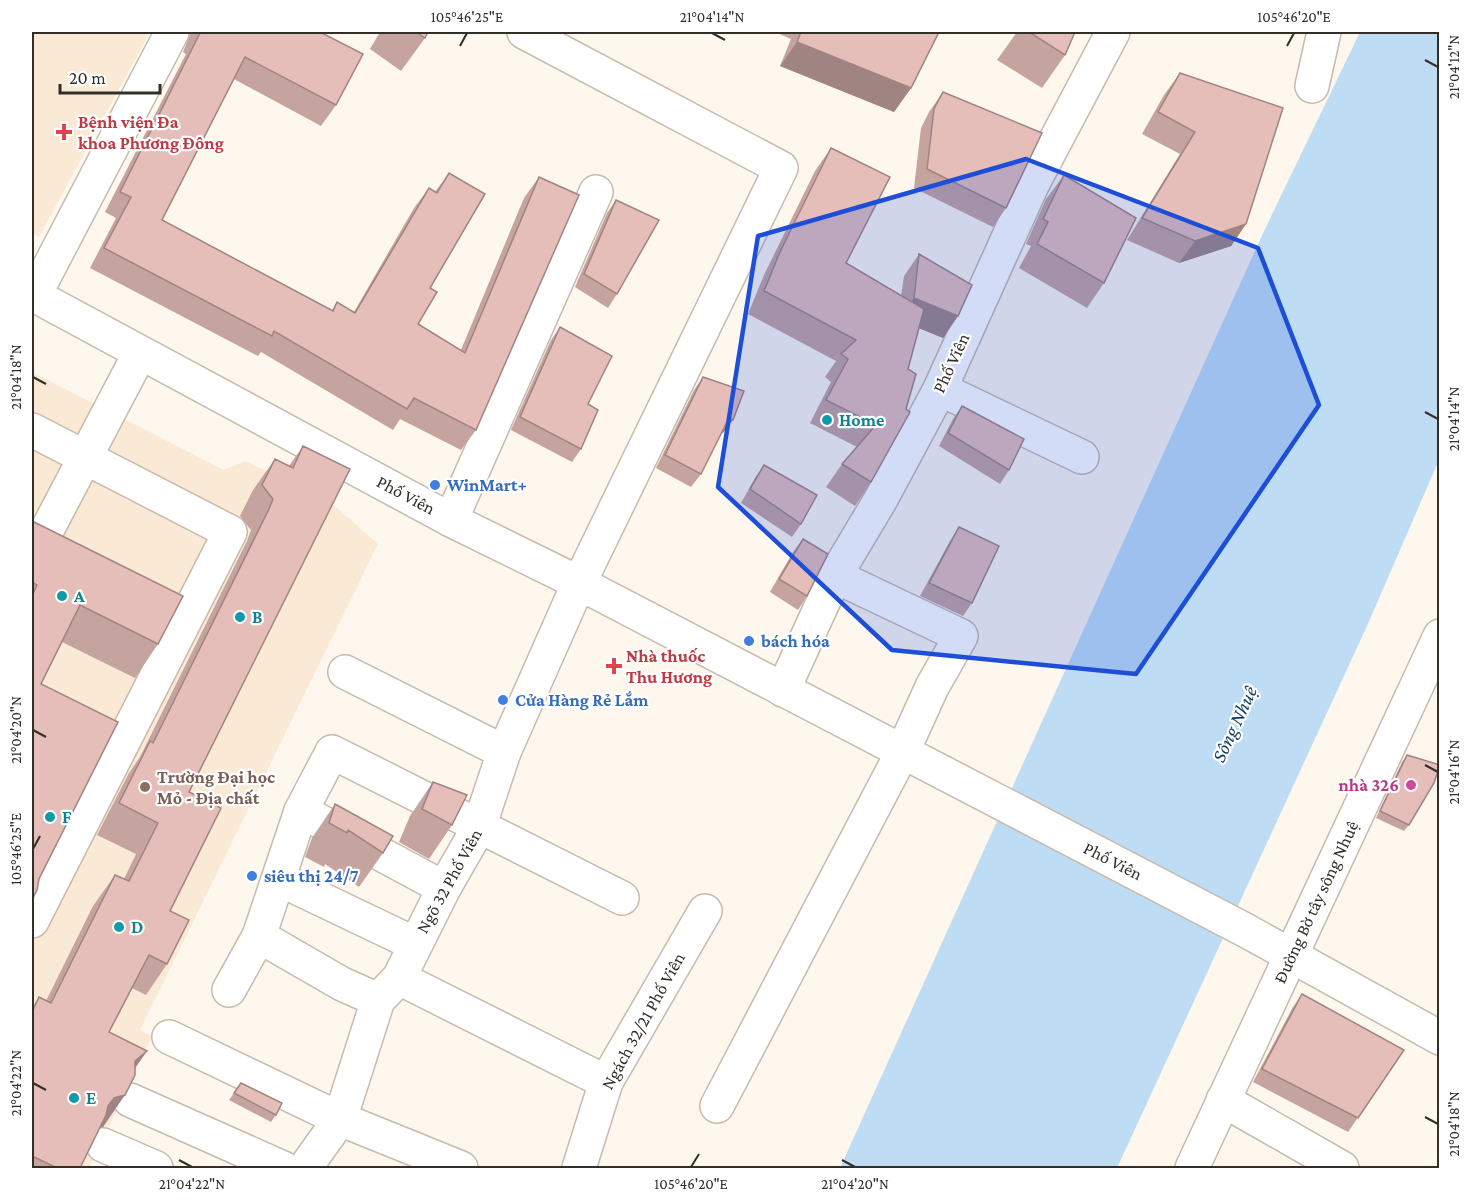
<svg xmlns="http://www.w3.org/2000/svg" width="1471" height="1200" font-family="'Crimson Pro',serif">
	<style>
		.built { fill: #fae9d4 }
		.water { fill: #bfdcf5 }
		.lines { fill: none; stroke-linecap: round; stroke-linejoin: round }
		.minor-casing { stroke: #c6bbad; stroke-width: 36 }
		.minor { stroke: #fff; stroke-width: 33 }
		.wall { fill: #c5a39f }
		.shaded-wall { fill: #a08482 }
		.building { fill: #e5bdb9; stroke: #a08482; stroke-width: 1.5 }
		.marked { fill: #1d4ed8; fill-opacity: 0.2; stroke: #1d4ed8; stroke-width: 4.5; stroke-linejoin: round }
		.ticks { fill: none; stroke: #322e28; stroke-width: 2 }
		.health-dot { fill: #e0444e; stroke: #fff; stroke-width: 2 }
		.culture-dot { fill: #0f9aa8; stroke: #fff; stroke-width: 2 }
		.shop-dot { fill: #3f7fe0; stroke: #fff; stroke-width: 2 }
		.hotel-dot { fill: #d1479c; stroke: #fff; stroke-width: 2 }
		.education-dot { fill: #8d6e63; stroke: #fff; stroke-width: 2 }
		.labels { text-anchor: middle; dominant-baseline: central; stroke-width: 4.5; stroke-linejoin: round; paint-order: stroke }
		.health-label { font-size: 18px; font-weight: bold; fill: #be3a42; stroke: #fff; text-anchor: start }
		.street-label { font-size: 18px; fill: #322e28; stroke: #fff }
		.culture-label { font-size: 18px; font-weight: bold; fill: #0d838f; stroke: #fff; text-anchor: start }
		.shop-label { font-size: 18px; font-weight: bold; fill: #366cbe; stroke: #fff; text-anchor: start }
		.education-label { font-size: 18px; font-weight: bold; fill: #785e54; stroke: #fff; text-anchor: start }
		.hotel-label { font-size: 18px; font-weight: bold; fill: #b23c85; stroke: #fff; text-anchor: end }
		.water-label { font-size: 20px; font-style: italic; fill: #0e3c5e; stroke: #fff }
		.neatline { fill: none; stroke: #322e28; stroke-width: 2 }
		.ticks-label { font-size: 15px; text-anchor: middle; fill: #322e28 }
	</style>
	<rect width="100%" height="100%" fill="#fef7ee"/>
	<g class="built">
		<polygon points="32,32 150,32 39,237 32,233"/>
		<polygon points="32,372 224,470 245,461 329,501 378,544 140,1030 152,1036 89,1168 32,1168"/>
	</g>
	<polygon class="water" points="1360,32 1439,32 1439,460 1367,626 1117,1168 840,1168 1264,231"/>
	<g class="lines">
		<g class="minor-casing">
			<g id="minor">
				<polyline points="1312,86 1324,32"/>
				<polyline points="32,294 451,520 581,584 1245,930 1440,1038"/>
				<polyline points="34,296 172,32"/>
				<polyline points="940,389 1082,457"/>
				<polyline points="32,430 230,532 32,921"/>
				<polyline points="451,520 596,192"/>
				<polyline points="48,528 140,353"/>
				<polyline points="345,672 504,752"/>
				<polyline points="783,690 835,576 881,499 940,389 1033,183 1113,32"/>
				<polyline points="301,811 444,888"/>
				<polyline points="279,879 415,944"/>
				<polyline points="259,936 342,984 378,1000"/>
				<polyline points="399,978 606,1082"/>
				<polyline points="229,990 259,936 301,811 332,752 622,898"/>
				<polyline points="169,1037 340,1119 461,1168"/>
				<polyline points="130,1100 283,1168"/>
				<polyline points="1223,1100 1342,1168"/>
				<polyline points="717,1106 902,753 932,687 961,636 835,576"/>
				<polyline points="103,1145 156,1168"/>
				<polyline points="305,1168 340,1119 378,1000 399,978 444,888 479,827 504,752 573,596 781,168 524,32"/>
				<polyline points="579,1168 606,1082 705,911"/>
				<polyline points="1192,1168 1440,636"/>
			</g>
		</g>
		<use href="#minor" class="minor"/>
	</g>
	<g class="wall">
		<polygon points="191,32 320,32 336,105 321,126 234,79 162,220 332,310 337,302 354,312 414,208 429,188 435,192 449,173 430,288 418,324 461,350 524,198 539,177 476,430 461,450 400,419 393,430 261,352 258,356 90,268 116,218 105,212 186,54 183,52"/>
		<polygon points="380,32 428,32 425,38 401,71 370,49"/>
		<polygon points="775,32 939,32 911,88 894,112 780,66 791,39"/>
		<polygon points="1017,32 1075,32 1065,55 1042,88 997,60"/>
		<polygon points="1180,73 1246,224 1231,246 1179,263 1127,240 1180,154 1142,134 1164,95"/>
		<polygon points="943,92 1006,208 993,227 914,188 921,128 929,112"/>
		<polygon points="831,148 846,263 901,296 904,276 919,254 958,316 943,338 919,328 871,482 855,506 826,487 842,464 857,447 810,423 831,382 825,377 836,361 748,314 764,275 815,171"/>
		<polygon points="1064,175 1104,283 1087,308 1019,268 1031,246 1026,244 1046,199"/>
		<polygon points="616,200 617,294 608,308 575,287 607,213"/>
		<polygon points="560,327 588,404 581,449 572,462 511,430 551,340"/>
		<polygon points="703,377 723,433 722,432 701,474 691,487 656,468 694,390"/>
		<polygon points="962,406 1009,470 1000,484 939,446 953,419"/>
		<polygon points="303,446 189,792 170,911 167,964 146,995 132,988 109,1032 147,1051 135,1068 103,1127 100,1127 80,1168 32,1168 32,1008 39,997 46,1001 93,906 115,875 124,879 136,854 97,835 129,773 140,757 247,541 251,530 240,516 253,490 275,459 289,466"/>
		<polygon points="764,465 801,524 792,537 741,503 755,478"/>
		<polygon points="32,521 158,644 135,678 62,642 41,684 39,879 32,900"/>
		<polygon points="959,527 972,603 963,616 920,596 950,541"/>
		<polygon points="803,539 807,596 798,610 770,592 793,552"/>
		<polygon points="1407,755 1409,825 1404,831 1376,818 1402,762"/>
		<polygon points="433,782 452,825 429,859 399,842 410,816"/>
		<polygon points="335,804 383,853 359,887 325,864 324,867 305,857 312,838"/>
		<polygon points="1302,994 1404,1050 1348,1132 1253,1082 1293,1007"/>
		<polygon points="241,1083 276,1115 271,1122 229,1100"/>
	</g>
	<g class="shaded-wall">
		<polygon points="797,42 911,88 894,112 780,66"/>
		<polygon points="1246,224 1231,246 1179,263 1195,241"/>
		<polygon points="914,298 958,316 943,338 899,320"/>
		<polygon points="729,418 733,420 723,433 720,431"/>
		<polygon points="147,1051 125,1082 135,1061"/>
		<polygon points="125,1095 103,1127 92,1130 108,1106 114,1098"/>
	</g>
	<g class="building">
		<polygon points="197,32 320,32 363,54 336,105 245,57 162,220 333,311 337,302 355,313 429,188 437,193 449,173 485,194 430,288 437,292 418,324 465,353 539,177 579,195 476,430 414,398 407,409 274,331 272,336 104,248 131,197 120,192 200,33"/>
		<polygon points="416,32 428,32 425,38"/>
		<polygon points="801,32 939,32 911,88 797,42"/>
		<polygon points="1029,32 1075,32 1065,55"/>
		<polygon points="1180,73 1283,108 1246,224 1195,241 1142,218 1195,132 1158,112"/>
		<polygon points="943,92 1042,133 1006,208 927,169 934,109"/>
		<polygon points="831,148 890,177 846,263 924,309 908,369 916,374 906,409 910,412 871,482 842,464 876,425 826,400 848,359 841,354 856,340 764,291 780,252"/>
		<polygon points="1064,175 1136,218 1104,283 1037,244 1048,222 1043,219"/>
		<polygon points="616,200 659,220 617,294 584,274"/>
		<polygon points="919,254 972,285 958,316 914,298"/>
		<polygon points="560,327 612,356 588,404 598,410 581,449 520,417"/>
		<polygon points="703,377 744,391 733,420 729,418 701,474 665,455"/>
		<polygon points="962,406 1024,439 1009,470 948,433"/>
		<polygon points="303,446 350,469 189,792 221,808 170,911 189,920 167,964 149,955 109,1032 147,1051 135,1061 135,1075 125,1095 114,1098 108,1106 106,1115 80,1168 57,1168 32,1156 32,1012 39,997 51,1003 115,875 129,881 158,823 119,803 150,741 153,743 269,509 273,499 262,485 275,459 293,468"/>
		<polygon points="764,465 817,495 801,524 750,489"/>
		<polygon points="32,521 183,596 158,644 80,605 41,684 118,722 39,879 37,890 32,900 32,596 37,585 32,582"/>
		<polygon points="959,527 999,546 972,603 929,583"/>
		<polygon points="803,539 828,554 807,596 779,579"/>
		<polygon points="1407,755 1440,765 1434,783 1409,825 1380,811"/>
		<polygon points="433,782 467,795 452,825 422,809"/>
		<polygon points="335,804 393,836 383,853 348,830 347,833 329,823"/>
		<polygon points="1302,994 1404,1050 1358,1118 1262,1069"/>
		<polygon points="241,1083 282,1103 276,1115 234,1093"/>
	</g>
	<path class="marked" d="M 1026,159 L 1258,248 L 1319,405 L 1136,674 L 892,650 L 718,487 L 758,236 Z"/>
	<path class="ticks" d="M 712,33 L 725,40M 460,46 L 467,33M 1287,46 L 1294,33M 1425,60 L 1438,67M 33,377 L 46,384M 1425,412 L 1438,419M 33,730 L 46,737M 1425,765 L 1438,772M 33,849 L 40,836M 33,1083 L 46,1090M 1425,1117 L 1438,1124M 179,1160 L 192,1167M 842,1160 L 855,1167M 691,1167 L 699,1154"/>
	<g class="health-dot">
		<path d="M61 123h6v6h6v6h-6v6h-6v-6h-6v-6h6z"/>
		<path d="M611 657h6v6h6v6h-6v6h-6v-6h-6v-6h6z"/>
	</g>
	<g class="culture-dot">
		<circle cx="827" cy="420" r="6"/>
		<circle cx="62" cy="596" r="6"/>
		<circle cx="240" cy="617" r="6"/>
		<circle cx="50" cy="817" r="6"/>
		<circle cx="119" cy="927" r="6"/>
		<circle cx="74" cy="1098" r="6"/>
	</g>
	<g class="shop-dot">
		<circle cx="435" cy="485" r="6"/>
		<circle cx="749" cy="641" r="6"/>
		<circle cx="503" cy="700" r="6"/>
		<circle cx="252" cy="876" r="6"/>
	</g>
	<circle class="hotel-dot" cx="1411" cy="785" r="6"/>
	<circle class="education-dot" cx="145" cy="787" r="6"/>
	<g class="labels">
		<g class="health-label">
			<text x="78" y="122">Bệnh viện Đa<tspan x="78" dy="21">khoa Phương Đông</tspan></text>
			<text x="626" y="656">Nhà thuốc<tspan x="626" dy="21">Thu Hương</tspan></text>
		</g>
		<g class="street-label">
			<text transform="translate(951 363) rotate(-65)">Phố Viên</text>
			<text transform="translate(406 495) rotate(28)">Phố Viên</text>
			<text transform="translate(1113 861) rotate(27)">Phố Viên</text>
			<text transform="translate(449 881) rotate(-61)">Ngõ 32 Phố Viên</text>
			<text transform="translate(1316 902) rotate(-65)">Đường Bờ tây sông Nhuệ</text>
			<text transform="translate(643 1021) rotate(-61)">Ngách 32/21 Phố Viên</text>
		</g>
		<g class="culture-label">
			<text x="839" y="420">Home</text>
			<text x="74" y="596">A</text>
			<text x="252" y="617">B</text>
			<text x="62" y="817">F</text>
			<text x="131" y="927">D</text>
			<text x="86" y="1098">E</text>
		</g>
		<g class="shop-label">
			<text x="447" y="485">WinMart+</text>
			<text x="761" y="641">bách hóa</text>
			<text x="515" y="700">Cửa Hàng Rẻ Lắm</text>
			<text x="264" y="876">siêu thị 24/7</text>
		</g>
		<g class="education-label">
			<text x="157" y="777">Trường Đại học<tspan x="157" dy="21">Mỏ - Địa chất</tspan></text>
		</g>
		<g class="hotel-label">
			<text x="1399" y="785">nhà 326</text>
		</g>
		<g class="water-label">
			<text transform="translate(1234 724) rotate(-65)">Sông Nhuệ</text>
		</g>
	</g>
	<rect width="1471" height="1200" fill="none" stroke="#ffffff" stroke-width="66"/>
	<path d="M60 84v9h100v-9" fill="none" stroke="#322e28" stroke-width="3"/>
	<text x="69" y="84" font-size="18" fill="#322e28" stroke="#ffffff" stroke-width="4.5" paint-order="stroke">20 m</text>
	<rect x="33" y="33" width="1405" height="1134" class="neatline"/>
	<g class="ticks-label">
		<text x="467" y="22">105°46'25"E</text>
		<text x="712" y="22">21°04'14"N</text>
		<text x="1294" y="22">105°46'20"E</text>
		<text transform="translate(1454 67) rotate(-90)" y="5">21°04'12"N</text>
		<text transform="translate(16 377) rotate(-90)" y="5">21°04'18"N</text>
		<text transform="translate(1454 419) rotate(-90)" y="5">21°04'14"N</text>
		<text transform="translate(16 730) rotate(-90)" y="5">21°04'20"N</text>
		<text transform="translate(1454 772) rotate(-90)" y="5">21°04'16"N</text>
		<text transform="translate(16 849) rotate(-90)" y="5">105°46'25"E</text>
		<text transform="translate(16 1083) rotate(-90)" y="5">21°04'22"N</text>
		<text transform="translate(1454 1124) rotate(-90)" y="5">21°04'18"N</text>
		<text x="192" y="1189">21°04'22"N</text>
		<text x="691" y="1189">105°46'20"E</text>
		<text x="855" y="1189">21°04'20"N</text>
	</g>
</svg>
